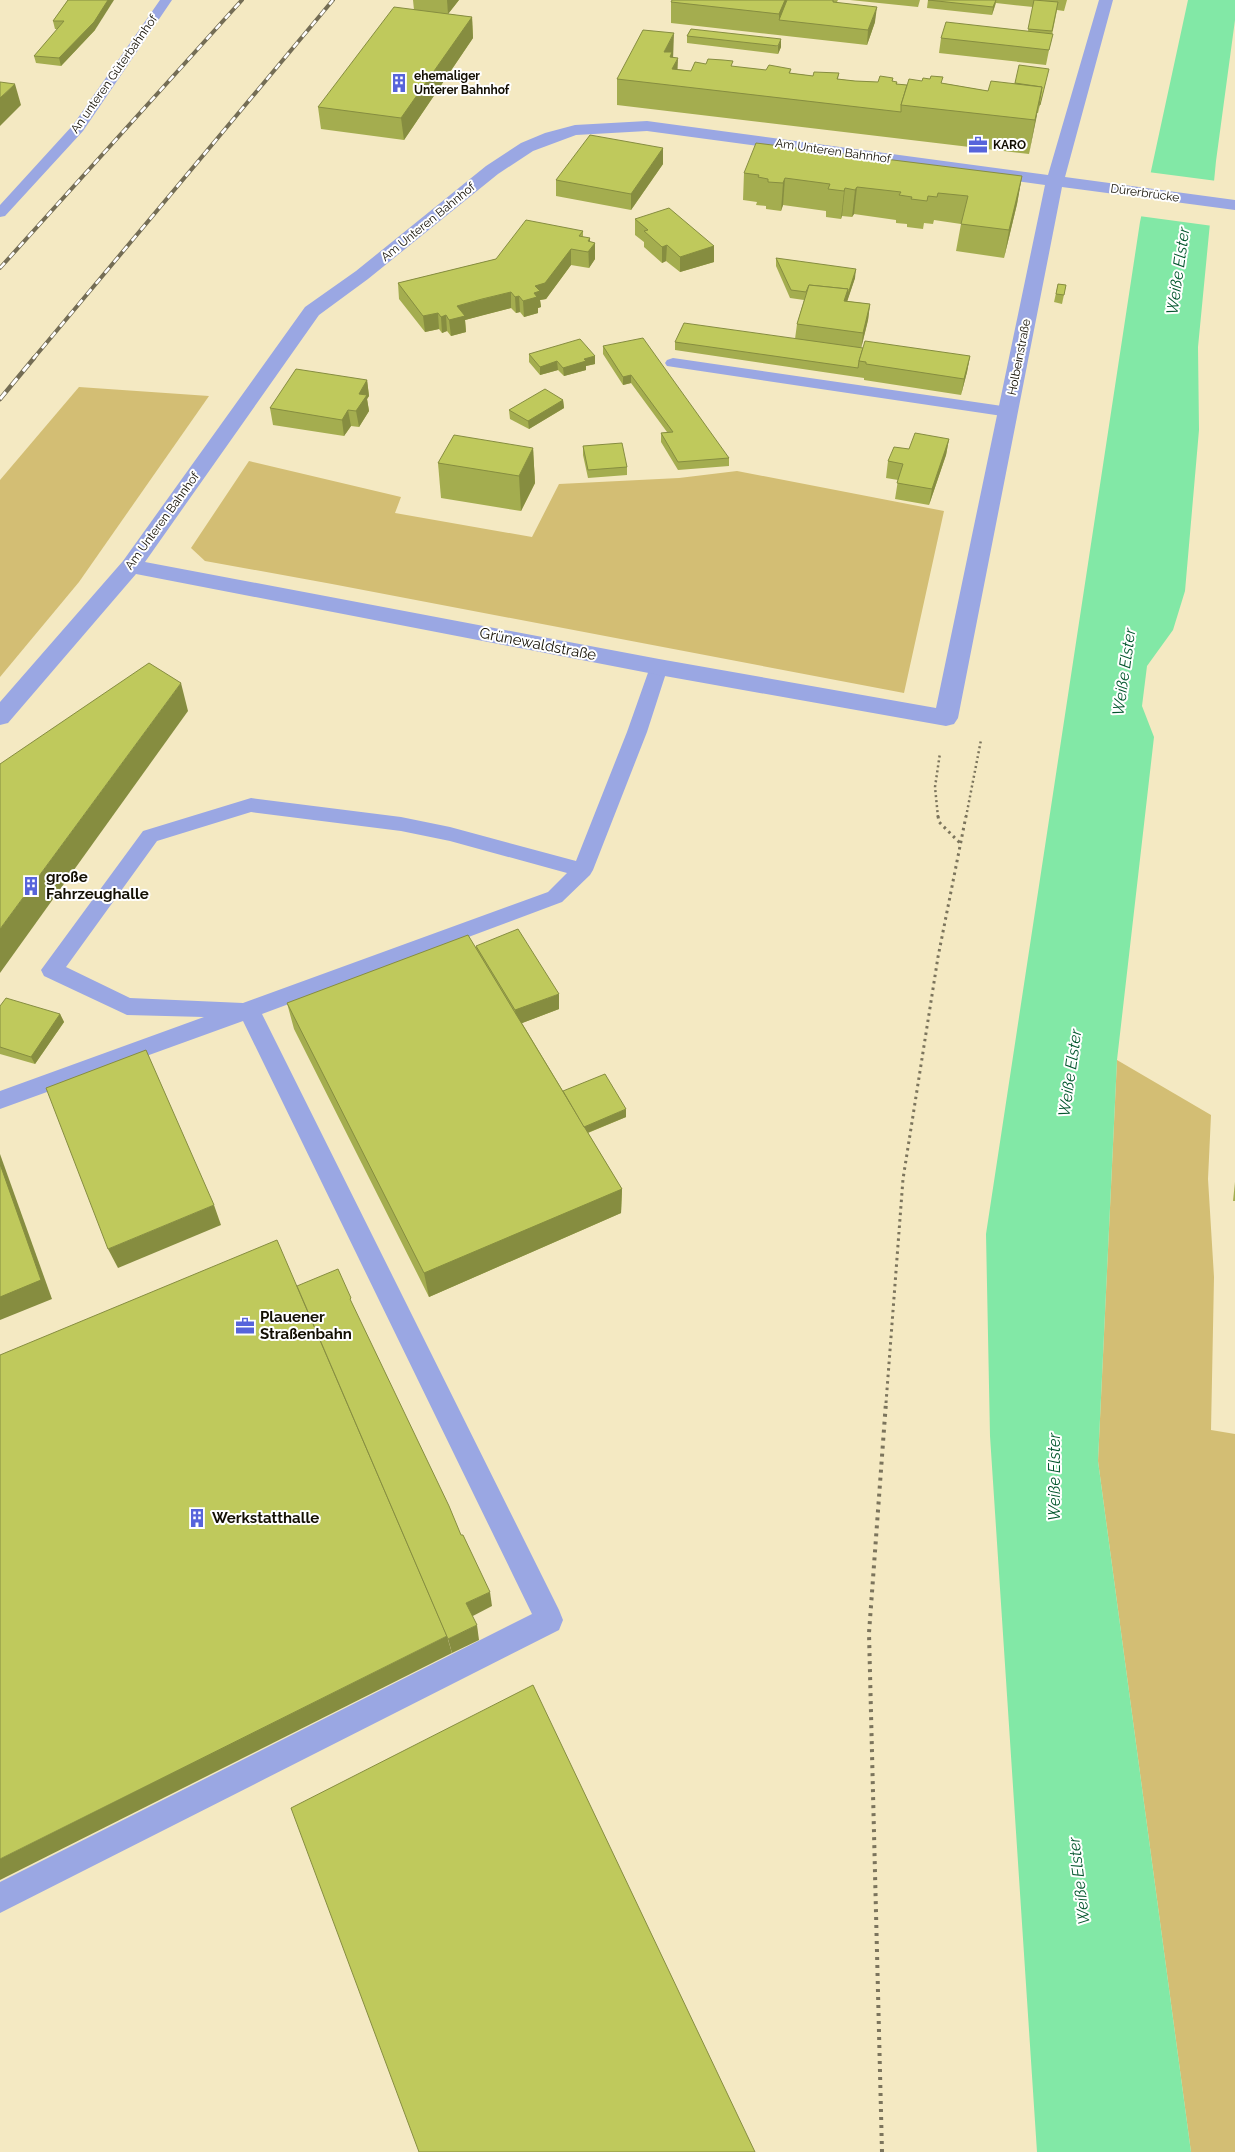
<svg xmlns="http://www.w3.org/2000/svg" width="1235" height="2152" font-family="Raleway,sans-serif">
	<style>
		.green { fill: #d3be74 }
		.water { fill: #82e8a6 }
		.pier { fill: #f4e9c2 }
		.lines { fill: none; stroke-linecap: round; stroke-linejoin: round }
		.path-far2 { stroke: #7b745c; stroke-width: 2.5; stroke-dasharray: 2 3; stroke-linecap: butt }
		.path-far1 { stroke: #7b745c; stroke-width: 3; stroke-dasharray: 2.5 4; stroke-linecap: butt }
		.path { stroke: #7b745c; stroke-width: 4; stroke-dasharray: 3 5; stroke-linecap: butt }
		.service { fill: #9aa7e3; fill-rule: evenodd }
		.minor { fill: #9aa7e3; fill-rule: evenodd }
		.rail-far1-casing { stroke: #746d55; stroke-width: 4 }
		.rail-casing { stroke: #746d55; stroke-width: 4.5 }
		.rail-far1 { stroke: #fff; stroke-width: 2.5; stroke-dasharray: 7; stroke-linecap: butt }
		.rail { stroke: #fff; stroke-width: 3; stroke-dasharray: 9; stroke-linecap: butt }
		.wall { fill: #a4ad4f }
		.shaded-wall { fill: #868d40 }
		.building { fill: #bfc95c; stroke: #868d40 }
		.labels { text-anchor: middle; dominant-baseline: central; stroke-width: 4; stroke-linejoin: round; paint-order: stroke }
		.far-street-label { font-size: 12px; fill: #130f03; stroke: #fff }
		.far-poi-label { font-size: 12px; font-weight: bold; fill: #130f03; stroke: #fff; text-anchor: start }
		.street-label { font-size: 15px; fill: #130f03; stroke: #fff }
		.poi-label { font-size: 15px; font-weight: bold; fill: #130f03; stroke: #fff; text-anchor: start }
		.water-label { font-size: 16px; font-style: italic; fill: #03562d; stroke: #fff }
	</style>
	<rect width="100%" height="100%" fill="#f4e9c2"/>
	<g class="green">
		<polygon points="79,387 209,396 79,582 0,677 0,480"/>
		<polygon points="249,461 401,497 395,513 532,537 559,484 679,478 737,471 944,511 904,693 332,584 205,561 191,548"/>
		<polygon points="1117,1060 1211,1115 1208,1179 1214,1277 1211,1430 1235,1434 1235,2152 1191,2152 1098,1461"/>
	</g>
	<polygon class="water" points="1188,0 1235,0 1235,20 1216,161 1198,347 1199,430 1185,591 1173,630 1147,666 1142,706 1154,737 1117,1060 1098,1461 1191,2152 1037,2152 990,1436 986,1234 1140,222"/>
	<polygon class="pier" points="1148,172 1217,181 1213,226 1139,216"/>
	<g class="lines">
		<g class="path-far2">
			<polyline points="938,817 935,787 940,753"/>
			<polyline points="966,817 981,740"/>
		</g>
		<g class="path-far1">
			<polyline points="938,816 939,822 960,843"/>
			<polyline points="886,1403 903,1179 938,957 966,816"/>
		</g>
		<polyline class="path" points="882,2152 869,1633 886,1402"/>
		<g class="service">
			<polygon points="160,0 172,0 83,131 5,216 0,217 0,205 73,125"/>
			<polygon points="673,358 1009,407 1015,409 1017,412 1015,415 1009,417 667,366 665,363 667,360"/>
			<path d="M 659,661 L 666,663 L 668,667 L 647,732 L 593,870 L 590,875 L 562,902 L 262,1014 L 559,1610 L 563,1620 L 559,1630 L 0,1913 L 0,1882 L 532,1614 L 243,1021 L 0,1109 L 0,1091 L 204,1017 L 127,1015 L 44,976 L 41,970 L 143,831 L 251,798 L 401,817 L 450,827 L 576,861 L 627,732 L 650,667 L 652,663 ZM 251,812 L 401,831 L 450,841 L 567,873 L 548,892 L 243,1003 L 130,998 L 66,967 L 157,841 Z"/>
		</g>
		<path class="minor" d="M 1099,0 L 1113,0 L 1065,177 L 1235,200 L 1235,210 L 1062,187 L 958,718 L 954,724 L 946,726 L 659,675 L 136,574 L 8,723 L 0,725 L 0,702 L 123,561 L 305,307 L 356,271 L 486,166 L 521,143 L 545,133 L 575,125 L 647,121 L 1048,175 ZM 647,131 L 1045,185 L 936,708 L 659,659 L 145,562 L 319,315 L 368,279 L 498,174 L 533,151 L 576,135 Z"/>
		<g class="rail-far1-casing">
			<g id="rail-far1">
				<polyline points="0,268 242,0"/>
				<polyline points="33,359 333,0"/>
			</g>
		</g>
		<g class="rail-casing">
			<polyline id="rail" points="0,399 34,358"/>
		</g>
		<use href="#rail-far1" class="rail-far1"/>
		<use href="#rail" class="rail"/>
	</g>
	<g class="wall">
		<polygon points="68,0 95,30 61,66 36,63 34,56 58,29 55,29 53,21"/>
		<polygon points="413,0 459,0 448,14 472,17 473,38 404,140 321,129 318,107 414,10"/>
		<polygon points="838,0 837,2 875,22 867,45 671,23 671,2"/>
		<polygon points="850,0 920,0 918,7"/>
		<polygon points="928,0 1067,0 1064,11 1057,10 1046,65 939,53 941,38 1028,31 1033,7 996,3 992,15 927,8"/>
		<polygon points="691,29 781,47 778,54 687,43 687,36"/>
		<polygon points="673,57 677,69 691,71 733,67 766,70 791,69 790,73 813,76 839,73 838,79 855,81 878,82 892,81 897,82 897,84 907,85 942,83 988,91 1015,83 1047,76 1038,113 1037,113 1029,154 617,105 617,79"/>
		<polygon points="663,148 663,164 631,210 556,196 556,180"/>
		<polygon points="744,173 1022,176 1017,204 1004,258 956,251 961,224 934,220 933,224 924,223 923,229 907,227 907,224 896,223 896,220 854,214 852,217 842,216 841,219 826,217 826,211 783,205 781,211 766,209 766,206 756,205 757,202 743,200"/>
		<polygon points="635,219 714,246 714,262 680,272 666,261 662,263 644,247 644,242 635,235"/>
		<polygon points="583,231 583,237 590,242 595,243 595,259 589,268 571,265 546,299 540,300 541,307 538,308 538,313 524,317 520,312 516,313 511,308 483,315 465,320 466,332 451,336 447,331 442,333 439,329 425,332 399,299 398,283 496,259"/>
		<polygon points="776,258 855,278 847,301 870,304 868,320 861,348 970,356 967,372 961,395 864,380 864,378 857,377 675,350 675,342 795,339 797,324 804,300 790,298 776,266"/>
		<polygon points="1058,284 1066,285 1062,304 1054,302"/>
		<polygon points="603,346 729,458 729,466 678,470 661,442 661,433 667,432 631,383 623,385 603,354"/>
		<polygon points="529,354 595,356 595,364 586,366 586,370 564,376 558,370 540,375 529,362"/>
		<polygon points="367,380 369,396 367,399 369,411 359,427 351,426 344,436 273,425 270,408"/>
		<polygon points="563,400 564,408 529,429 510,419 509,410"/>
		<polygon points="949,439 946,455 929,505 895,499 898,480 886,478 888,461"/>
		<polygon points="583,446 627,467 627,475 588,478 583,455"/>
		<polygon points="533,448 535,483 521,511 441,498 438,463"/>
		<polygon points="476,946 559,1009 522,1023 563,1091 626,1117 588,1133 622,1189 621,1213 429,1297 294,1029 287,1003 476,948"/>
		<polygon points="0,1006 60,1014 64,1022 35,1064 0,1054"/>
		<polygon points="1235,1182 1235,1201 1233,1201"/>
	</g>
	<g class="shaded-wall">
		<polygon points="108,0 114,0 95,30 61,66 59,58"/>
		<polygon points="447,0 459,0 448,14"/>
		<polygon points="785,0 793,0 779,20 779,14"/>
		<polygon points="996,0 995,5 992,15 993,7"/>
		<polygon points="877,7 875,22 867,45 868,30"/>
		<polygon points="472,17 473,38 404,140 401,118"/>
		<polygon points="674,33 673,60 664,52"/>
		<polygon points="781,39 781,47 778,54 778,46"/>
		<polygon points="678,58 677,84 672,69"/>
		<polygon points="15,84 21,105 0,126 0,98"/>
		<polygon points="1042,87 1036,120 1029,154 1035,120"/>
		<polygon points="663,148 663,164 631,210 631,194"/>
		<polygon points="1022,176 1017,204 1004,258 1009,230"/>
		<polygon points="785,178 783,205 781,211 783,183"/>
		<polygon points="857,187 854,214 852,217 855,190"/>
		<polygon points="845,188 842,216 841,219 844,191"/>
		<polygon points="590,238 590,250 595,243 595,259 589,268 588,241"/>
		<polygon points="667,245 666,261 662,263 662,247"/>
		<polygon points="714,246 714,262 680,272 680,257"/>
		<polygon points="571,249 571,265 546,299 540,300 541,307 538,308 538,313 524,317 523,301 534,293 535,286"/>
		<polygon points="856,269 855,278 842,317 844,301 848,289"/>
		<polygon points="511,292 511,308 465,320 466,332 451,336 449,320 457,306"/>
		<polygon points="519,296 520,312 516,313 515,297"/>
		<polygon points="870,304 868,320 861,349 863,333"/>
		<polygon points="438,313 439,329 425,332 423,316"/>
		<polygon points="446,315 447,331 442,333 441,317"/>
		<polygon points="595,356 595,364 586,366 586,370 564,376 563,368 584,359"/>
		<polygon points="970,356 967,372 961,395 964,379"/>
		<polygon points="557,361 558,370 540,375 540,367"/>
		<polygon points="631,375 631,383 623,385 623,377"/>
		<polygon points="367,380 369,396 367,399 369,411 359,427 356,411 359,394"/>
		<polygon points="563,400 564,408 529,429 528,421"/>
		<polygon points="348,410 351,426 344,436 342,420"/>
		<polygon points="949,439 946,455 929,505 932,489"/>
		<polygon points="533,448 535,483 521,511 519,476"/>
		<polygon points="181,683 188,711 0,973 0,929"/>
		<polygon points="559,994 559,1009 517,1025 515,1010"/>
		<polygon points="60,1014 64,1022 35,1064 31,1057"/>
		<polygon points="626,1109 626,1117 582,1135 582,1128"/>
		<polygon points="0,1154 52,1299 0,1320"/>
		<polygon points="622,1189 621,1213 429,1297 424,1273"/>
		<polygon points="214,1205 221,1225 118,1268 108,1249"/>
		<polygon points="490,1592 492,1606 469,1618 466,1603"/>
		<polygon points="477,1625 479,1640 452,1653 448,1639"/>
		<polygon points="447,1636 452,1653 0,1880 0,1859"/>
	</g>
	<g class="building">
		<polygon points="68,0 108,0 94,22 59,58 34,56 64,21 53,21"/>
		<polygon points="672,0 785,0 779,14 671,2"/>
		<polygon points="787,0 833,0 833,2 877,7 868,30 779,20"/>
		<polygon points="928,0 996,0 993,7"/>
		<polygon points="1034,0 1058,2 1052,31 1028,29"/>
		<polygon points="394,7 472,17 401,118 318,107"/>
		<polygon points="946,22 1053,34 1049,50 941,38"/>
		<polygon points="691,29 781,39 778,46 687,36"/>
		<polygon points="643,30 674,33 664,52 672,52 670,57 678,58 672,69 691,71 695,62 706,64 708,59 723,60 733,61 731,66 766,70 769,65 791,69 789,73 813,76 814,72 839,73 837,79 855,81 878,82 880,76 893,78 892,81 897,82 896,84 907,85 901,105 901,112 617,79"/>
		<polygon points="1019,65 1049,69 1040,105 1039,105 1042,87 1015,83"/>
		<polygon points="931,76 943,77 941,83 988,91 991,81 1042,87 1035,120 901,105 909,79 922,81 923,78 930,79"/>
		<polygon points="0,82 15,84 0,98"/>
		<polygon points="590,135 663,148 631,194 556,180"/>
		<polygon points="756,143 1022,176 1009,230 961,224 968,196 938,193 937,197 928,196 927,201 911,199 912,197 899,195 901,192 857,187 855,190 845,188 844,191 828,189 830,184 785,178 783,183 768,182 768,179 758,177 759,175 744,173"/>
		<polygon points="669,208 714,246 680,257 667,245 662,247 644,231 648,230 635,219"/>
		<polygon points="526,220 583,231 579,236 590,238 588,241 595,243 588,252 571,249 545,283 535,286 540,291 534,293 537,297 523,301 519,296 515,297 511,292 482,299 457,306 465,316 449,320 446,315 441,317 438,313 423,316 398,283 496,259"/>
		<polygon points="776,258 856,269 847,297 848,289 809,285 806,292 791,290"/>
		<polygon points="1058,284 1066,285 1064,295 1056,294"/>
		<polygon points="809,285 848,289 844,301 870,304 863,333 797,324"/>
		<polygon points="684,323 863,348 859,361 858,368 675,342"/>
		<polygon points="643,338 729,458 678,462 661,433 673,432 631,375 623,377 603,346"/>
		<polygon points="580,339 595,356 584,359 586,361 563,368 557,361 540,367 529,354"/>
		<polygon points="865,341 970,356 964,379 866,364 866,362 859,361"/>
		<polygon points="296,369 367,380 359,394 367,395 356,411 348,410 342,420 270,408"/>
		<polygon points="545,389 563,400 528,421 509,410"/>
		<polygon points="915,433 949,439 932,489 897,483 903,464 888,461 894,447 909,449"/>
		<polygon points="454,435 533,448 519,476 438,463"/>
		<polygon points="622,443 627,467 588,470 583,446"/>
		<polygon points="149,663 181,683 0,929 0,764"/>
		<polygon points="518,929 559,994 515,1010 476,946"/>
		<polygon points="468,935 622,1189 424,1273 287,1003"/>
		<polygon points="6,998 60,1014 31,1057 0,1047 0,1006"/>
		<polygon points="146,1050 214,1205 108,1249 46,1088"/>
		<polygon points="605,1074 626,1109 584,1127 563,1091"/>
		<polygon points="0,1164 41,1280 0,1297"/>
		<polygon points="277,1240 447,1636 0,1859 0,1355"/>
		<polygon points="338,1269 351,1298 350,1299 449,1506 461,1535 463,1535 490,1592 466,1603 477,1625 448,1639 297,1286"/>
		<polygon points="533,1685 755,2152 419,2152 291,1808"/>
	</g>
	<defs>
		<g id="building-bare" transform="scale(1.5)"><path d="M-4-6H4V6H1V3H-1V6H-4ZM-2.5-4.3h1.7v1.8h-1.7ZM.8-4.3h1.7v1.8H.8ZM-2.5-1h1.7V.8h-1.7ZM.8-1h1.7V.8H.8Z" fill="#5764db" stroke="#fff" stroke-width="2.5" paint-order="stroke"/></g>
		<g id="office-bare" transform="scale(1.5)"><path d="M-6-3h4V-5.5h4V-3h4V5H-6ZM-1-4.5V-3h2v-1.5ZM-6 0V1H6V0Z" fill="#5764db" stroke="#fff" stroke-width="2.5" paint-order="stroke"/></g>
	</defs>
	<g fill-rule="evenodd">
		<use href="#building-bare" x="399" y="83"/>
		<use href="#office-bare" x="978" y="145"/>
		<use href="#building-bare" x="31" y="886"/>
		<use href="#office-bare" x="245" y="1326"/>
		<use href="#building-bare" x="197" y="1518"/>
	</g>
	<g class="labels">
		<g class="far-street-label">
			<text transform="translate(114 74) rotate(-55)">An unteren Güterbahnhof</text>
			<text transform="translate(833 151) rotate(8)">Am Unteren Bahnhof</text>
			<text transform="translate(1145 193) rotate(8)">Dürerbrücke</text>
			<text transform="translate(428 222) rotate(-39)">Am Unteren Bahnhof</text>
			<text transform="translate(1019 357) rotate(-79)">Holbeinstraße</text>
			<text transform="translate(162 521) rotate(-54)">Am Unteren Bahnhof</text>
		</g>
		<g class="far-poi-label">
			<text x="414" y="76">ehemaliger<tspan x="414" dy="14">Unterer Bahnhof</tspan></text>
			<text x="993" y="145">KARO</text>
		</g>
		<g class="street-label">
			<text transform="translate(538 644) rotate(11)">Grünewaldstraße</text>
		</g>
		<g class="poi-label">
			<text x="46" y="877">große<tspan x="46" dy="17">Fahrzeughalle</tspan></text>
			<text x="260" y="1317">Plauener<tspan x="260" dy="17">Straßenbahn</tspan></text>
			<text x="212" y="1518">Werkstatthalle</text>
		</g>
		<g class="water-label">
			<text transform="translate(1178 271) rotate(-82)">Weiße Elster</text>
			<text transform="translate(1124 672) rotate(-82)">Weiße Elster</text>
			<text transform="translate(1070 1073) rotate(-82)">Weiße Elster</text>
			<text transform="translate(1054 1477) rotate(-90)">Weiße Elster</text>
			<text transform="translate(1079 1881) rotate(-97)">Weiße Elster</text>
		</g>
	</g>
</svg>
